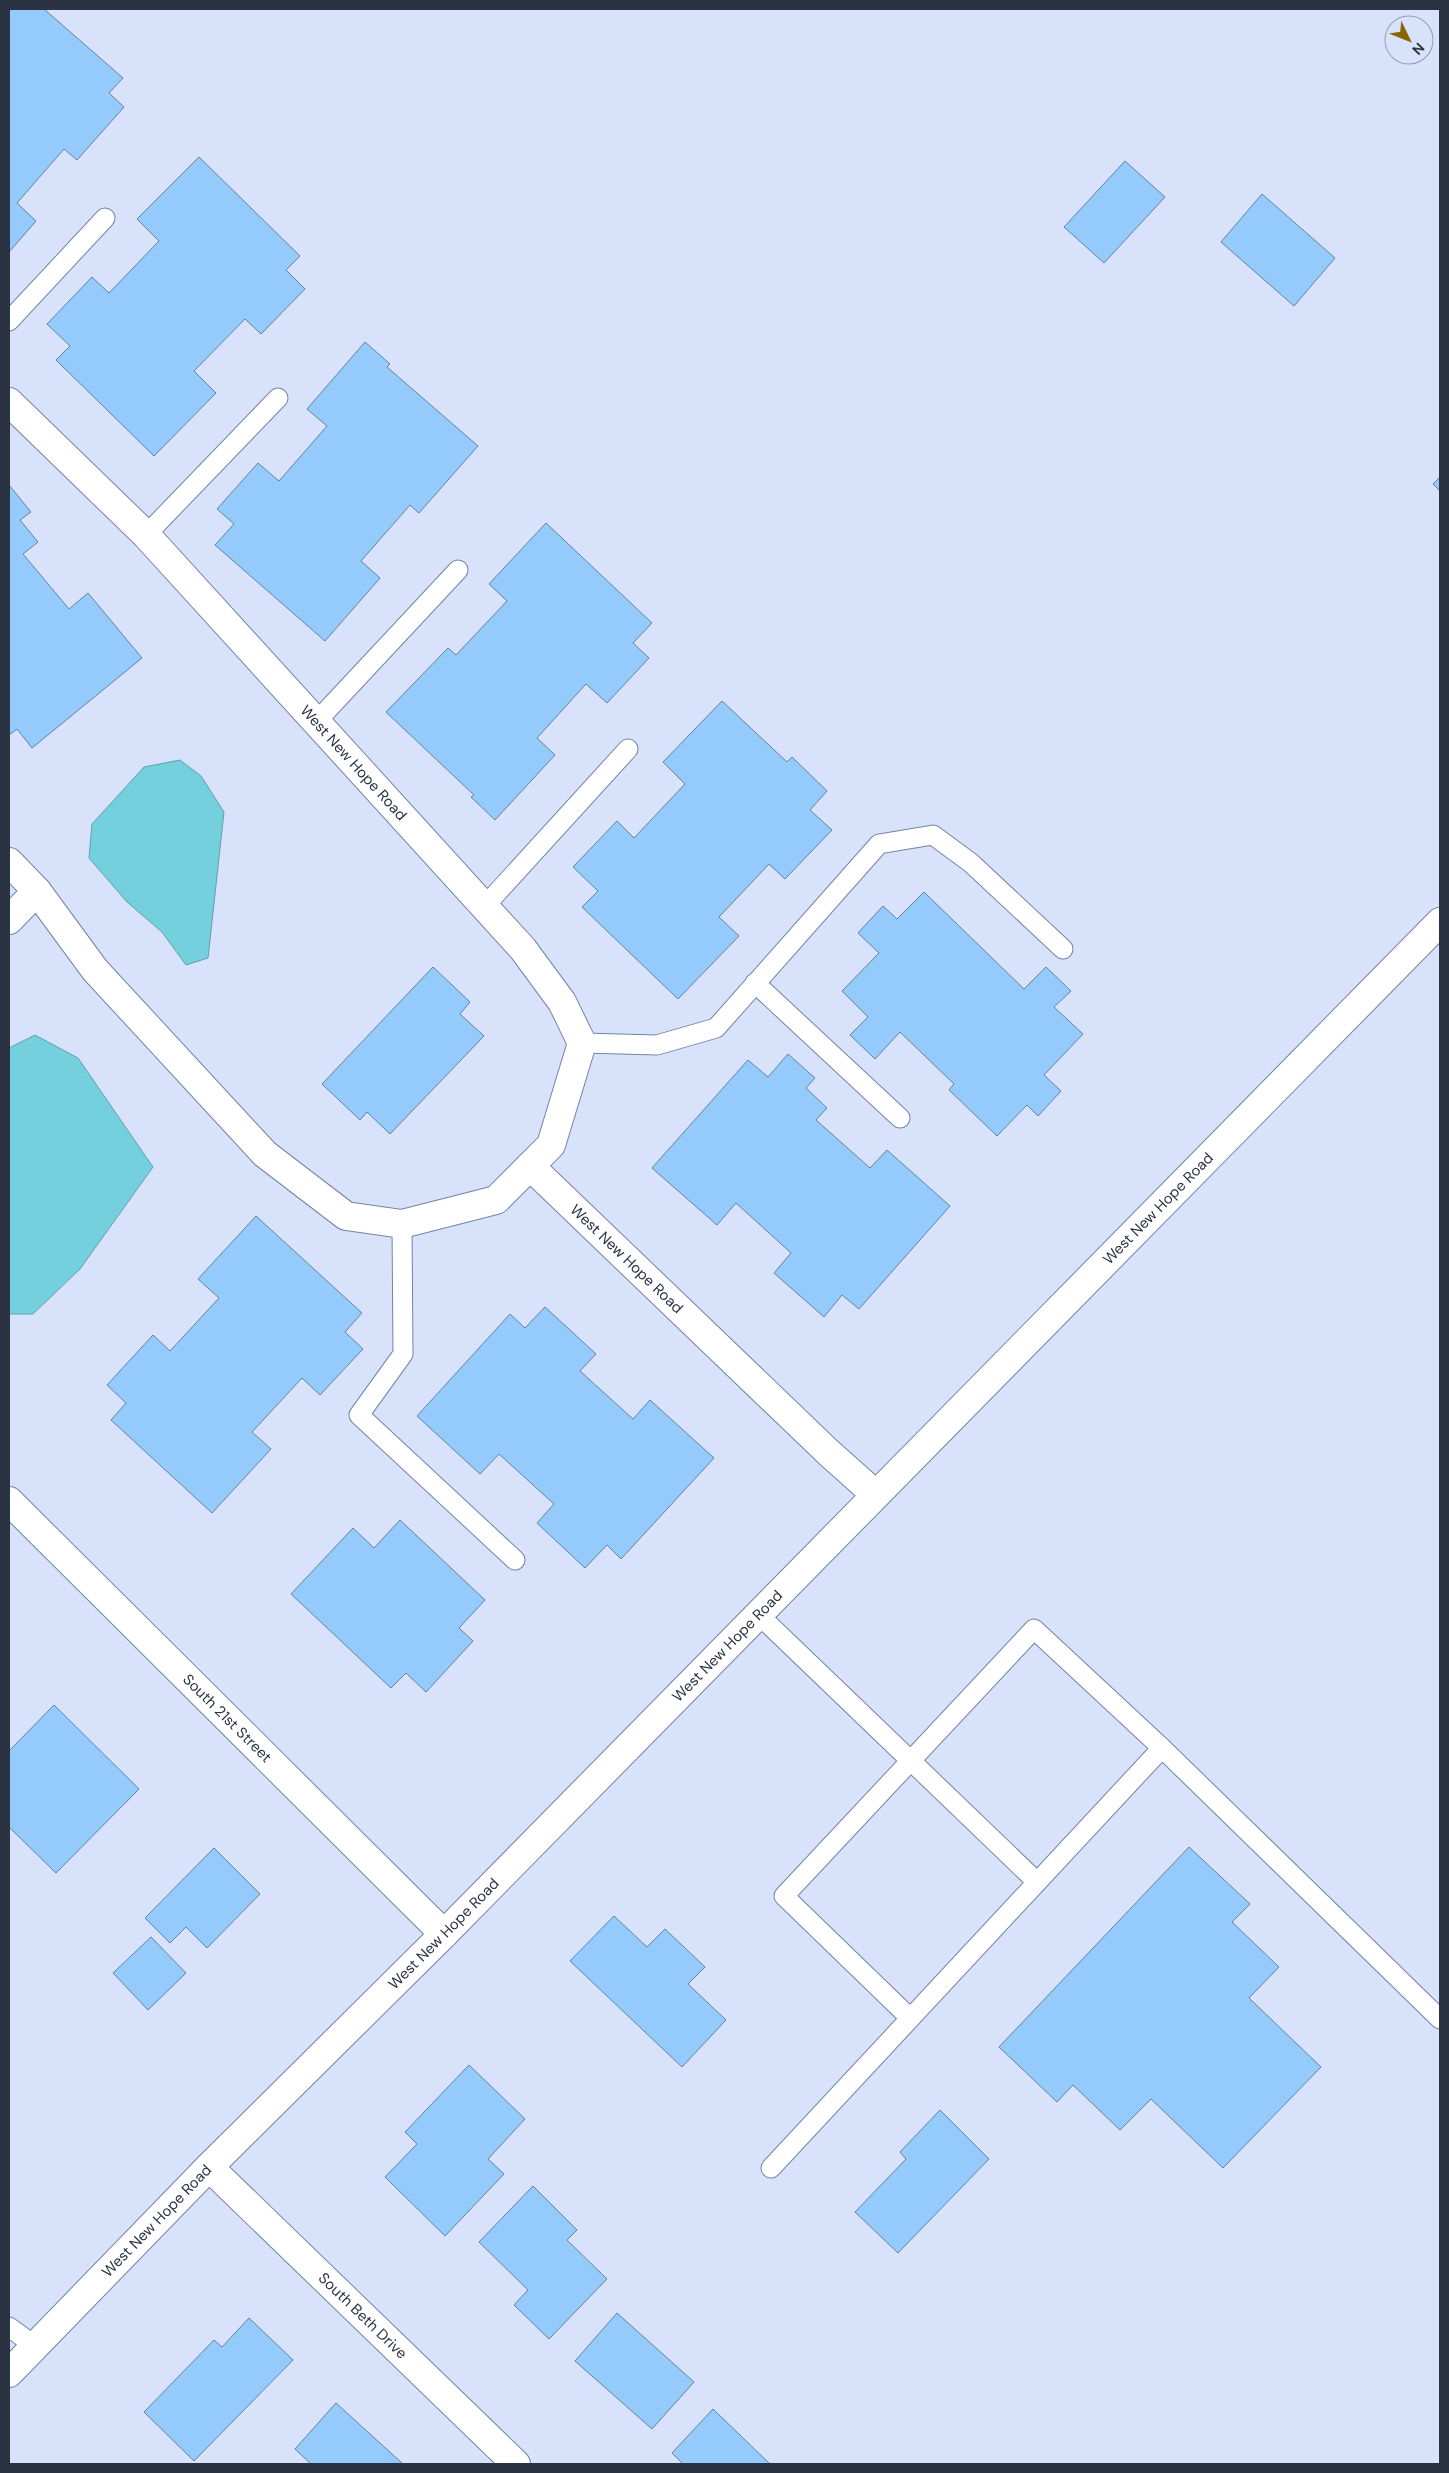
<svg xmlns="http://www.w3.org/2000/svg" width="1449" height="2473" font-family="'DM Sans',sans-serif">
	<style>
		.water { fill: #74d0dc; stroke: #5ea1ae }
		.building { fill: #95cbfc; stroke: #61829f }
		.lines { fill: none; stroke-linecap: round; stroke-linejoin: round }
		.service-casing { stroke: #7383a7; stroke-width: 21 }
		.minor-casing { stroke: #7383a7; stroke-width: 30 }
		.tertiary-casing { stroke: #7383a7; stroke-width: 30 }
		.secondary-casing { stroke: #7383a7; stroke-width: 30 }
		.service { stroke: #fff; stroke-width: 19 }
		.minor { stroke: #fff; stroke-width: 28 }
		.tertiary { stroke: #fff; stroke-width: 28 }
		.secondary { stroke: #fff; stroke-width: 28 }
		.labels { text-anchor: middle; dominant-baseline: central; stroke-width: 5; stroke-linejoin: round; paint-order: stroke }
		.street-label { font-size: 15px; fill: #2b3241; stroke: #d8e3fb }
	</style>
	<rect width="100%" height="100%" fill="#d8e3fb"/>
	<g class="water">
		<polygon points="180,760 201,776 224,812 208,958 186,965 162,932 127,902 89,858 92,824 144,767"/>
		<polygon points="35,1035 78,1058 153,1167 80,1269 33,1314 9,1314 9,1048"/>
	</g>
	<g class="building">
		<polygon points="9,9 44,9 123,78 109,93 124,107 77,160 64,149 17,203 36,221 9,252"/>
		<polygon points="199,157 300,256 286,270 305,289 261,334 245,319 194,371 216,393 154,456 56,360 70,346 47,324 92,277 109,293 159,241 137,219"/>
		<polygon points="1125,161 1165,197 1104,263 1064,227"/>
		<polygon points="1262,194 1335,258 1294,306 1221,242"/>
		<polygon points="365,342 390,364 387,367 478,446 419,513 410,505 361,561 380,578 325,641 215,545 234,524 217,509 258,463 279,481 327,426 307,409"/>
		<polygon points="1440,477 1440,491 1433,484"/>
		<polygon points="9,485 31,512 20,520 38,542 23,554 69,609 88,593 142,658 32,748 17,729 9,735"/>
		<polygon points="546,523 652,623 633,643 649,658 607,703 586,684 537,738 555,755 495,820 471,797 474,795 386,712 448,648 456,655 507,601 489,584"/>
		<polygon points="722,701 787,762 792,757 827,791 810,810 832,830 785,879 769,864 719,917 739,936 678,999 582,907 598,891 573,867 617,821 634,838 685,784 663,762"/>
		<polygon points="924,892 1024,989 1046,967 1071,991 1054,1007 1083,1034 1044,1075 1061,1091 1038,1116 1027,1105 997,1136 949,1090 954,1084 900,1032 875,1059 850,1035 868,1017 842,991 879,953 858,933 883,906 897,919"/>
		<polygon points="433,967 470,1002 460,1014 484,1036 390,1134 367,1112 360,1120 322,1084"/>
		<polygon points="788,1054 815,1078 806,1088 827,1108 816,1120 870,1168 887,1150 950,1206 859,1309 842,1295 824,1317 774,1273 791,1253 736,1203 717,1225 652,1168 748,1060 768,1077"/>
		<polygon points="256,1216 362,1313 345,1332 363,1349 320,1395 302,1378 252,1432 271,1449 212,1513 111,1420 126,1403 107,1385 153,1335 170,1351 219,1298 198,1279"/>
		<polygon points="545,1307 596,1354 580,1371 633,1419 650,1400 714,1458 621,1559 607,1545 585,1568 537,1523 554,1504 499,1454 480,1474 417,1416 510,1314 525,1328"/>
		<polygon points="400,1520 485,1600 459,1628 473,1641 426,1692 406,1673 391,1688 291,1594 353,1528 374,1548"/>
		<polygon points="54,1705 139,1789 56,1873 9,1827 9,1751"/>
		<polygon points="1189,1847 1250,1904 1232,1922 1279,1967 1249,1998 1321,2067 1223,2168 1151,2099 1120,2130 1073,2085 1057,2102 999,2047"/>
		<polygon points="214,1848 260,1894 207,1948 186,1927 170,1943 145,1918"/>
		<polygon points="614,1916 647,1947 665,1929 705,1967 688,1984 726,2020 682,2067 570,1961"/>
		<polygon points="151,1937 186,1973 148,2010 113,1973"/>
		<polygon points="469,2065 525,2119 488,2159 504,2174 445,2236 385,2177 417,2144 405,2132"/>
		<polygon points="940,2110 989,2159 898,2253 855,2212 906,2159 900,2152"/>
		<polygon points="533,2186 577,2230 567,2240 607,2279 549,2339 514,2305 528,2290 479,2242"/>
		<polygon points="617,2313 694,2382 652,2429 575,2361"/>
		<polygon points="249,2318 293,2360 194,2461 144,2412 214,2340 222,2347"/>
		<polygon points="336,2403 403,2464 311,2464 295,2449"/>
		<polygon points="713,2409 770,2464 683,2464 672,2453"/>
	</g>
	<g class="lines">
		<g class="service-casing">
			<g id="service">
				<polyline points="9,321 105,218"/>
				<polyline points="146,535 278,398"/>
				<polyline points="316,722 458,570"/>
				<polyline points="484,907 628,749"/>
				<polyline points="755,983 900,1118"/>
				<polyline points="582,1043 657,1045 716,1028 879,844 933,835 971,863 1063,949"/>
				<polyline points="402,1224 403,1354 359,1415 515,1560"/>
				<polyline points="758,1614 1037,1882"/>
				<polyline points="910,2018 784,1896 1034,1629 1162,1748 1440,2019"/>
				<polyline points="771,2168 1162,1748"/>
				<polyline points="9,2327 35,2346"/>
			</g>
		</g>
		<g class="minor-casing">
			<g id="minor">
				<path id="s1" d="M 9,402 L 146,535 L 523,949 L 562,1002 L 582,1043 L 551,1145 L 496,1200 L 402,1224 L 346,1216 L 265,1154 L 95,970 L 37,891 L 9,862"/>
				<polyline points="9,920 37,891"/>
				<path id="s2" d="M 530,1166 L 829,1453 L 875,1494"/>
				<path id="s3" d="M 209,2167 L 516,2464"/>
			</g>
		</g>
		<g class="tertiary-casing">
			<g id="tertiary">
				<path id="s4" d="M 9,1501 L 444,1934"/>
			</g>
		</g>
		<g class="secondary-casing">
			<g id="secondary">
				<path id="s5" d="M 9,2373 L 209,2167 L 444,1934 L 1440,922"/>
			</g>
		</g>
		<use href="#service" class="service"/>
		<use href="#minor" class="minor"/>
		<use href="#tertiary" class="tertiary"/>
		<use href="#secondary" class="secondary"/>
	</g>
	<g class="labels">
		<g class="street-label">
			<text stroke="none"><textPath href="#s1" startOffset="499">West New Hope Road</textPath></text>
			<text stroke="none"><textPath href="#s5" startOffset="1636">West New Hope Road</textPath></text>
			<text stroke="none"><textPath href="#s2" startOffset="134">West New Hope Road</textPath></text>
			<text stroke="none"><textPath href="#s5" startOffset="1022">West New Hope Road</textPath></text>
			<text stroke="none"><textPath href="#s4" startOffset="308">South 21st Street</textPath></text>
			<text stroke="none"><textPath href="#s5" startOffset="618">West New Hope Road</textPath></text>
			<text stroke="none"><textPath href="#s5" startOffset="212">West New Hope Road</textPath></text>
			<text stroke="none"><textPath href="#s3" startOffset="214">South Beth Drive</textPath></text>
		</g>
	</g>
	<rect width="1449" height="2473" fill="none" stroke="#2b3241" stroke-width="20"/>
	<g transform="translate(1409 40) rotate(133)"><circle r="24" fill="#d8e3fb" stroke="#939cb1"/>
	<path d="M0-4L9 19L0 12L-9 19Z" fill="#886703"/>
	<text y="-8" font-size="14" font-weight="bold" text-anchor="middle" fill="#2b3241">N</text>
	</g>
</svg>
